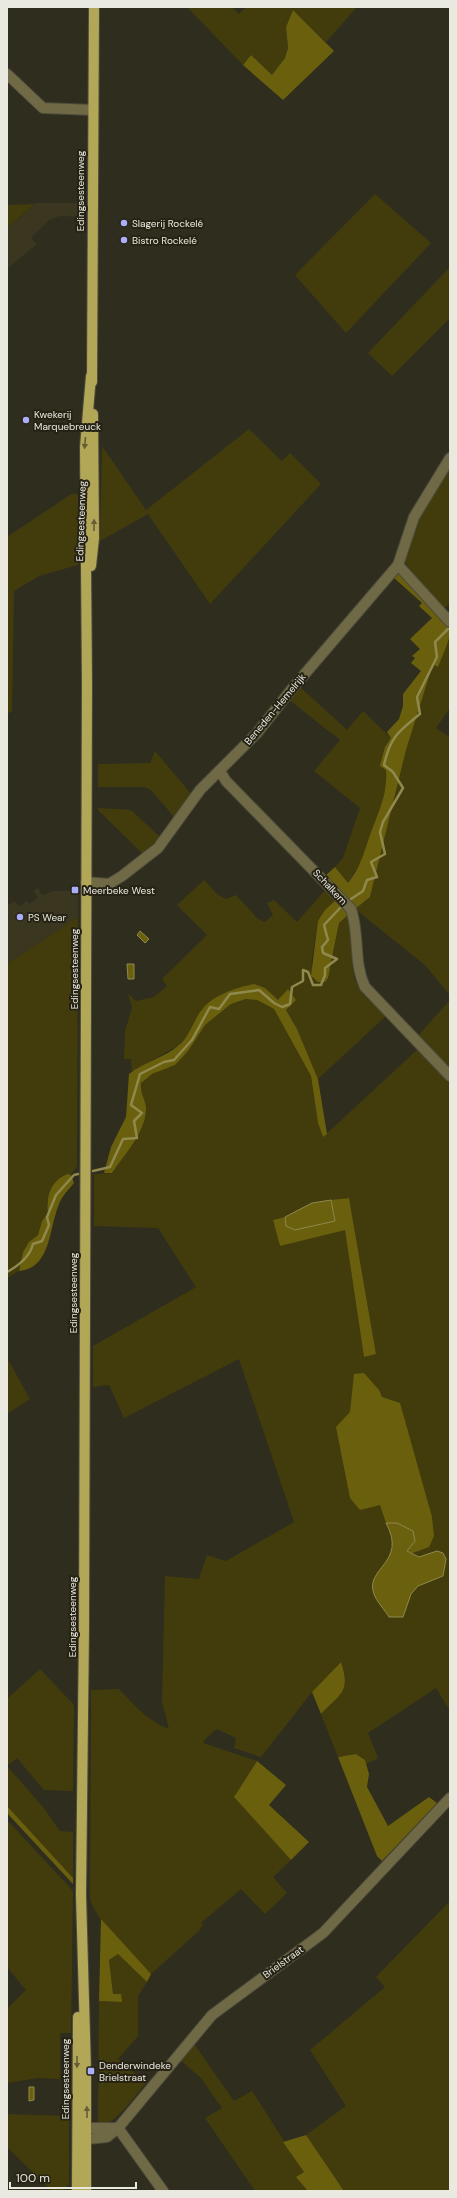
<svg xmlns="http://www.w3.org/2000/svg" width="457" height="2198" font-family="'DM Sans',sans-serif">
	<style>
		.built { fill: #3a3620 }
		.green { fill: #423c0d; fill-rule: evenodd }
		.forest { fill: #6a5f0d }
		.water { fill: #6a600e; stroke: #90894d }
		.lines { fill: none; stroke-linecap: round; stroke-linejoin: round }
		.stream { stroke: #90894d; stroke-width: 2.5 }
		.minor-casing { stroke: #4d4b3d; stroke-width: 12 }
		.major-casing { stroke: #4d4b3d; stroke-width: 12 }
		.minor { stroke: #6f6a45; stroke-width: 10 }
		.major { stroke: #b2a657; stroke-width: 10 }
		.oneway { fill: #655e33 }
		.poi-dot { fill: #abaffb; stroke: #262315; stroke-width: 1.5 }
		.labels { text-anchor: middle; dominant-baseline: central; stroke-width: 4; stroke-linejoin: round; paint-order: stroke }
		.street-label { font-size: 10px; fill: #eae9df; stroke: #262315 }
		.poi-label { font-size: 10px; fill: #eae9df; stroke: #262315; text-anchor: start }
	</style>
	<rect width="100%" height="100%" fill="#2f2d1e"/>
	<g class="built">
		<polygon points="37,203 84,203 84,217 60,216 49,220 31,238 37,244 7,269 7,228"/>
		<polygon points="38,888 42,895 53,891 78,891 78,917 7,964 7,906 14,901 19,906 27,901 29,904 38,897 33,891"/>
	</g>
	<g class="green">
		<polygon points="187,7 232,7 239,14 246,7 357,7 326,42 293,10 286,27 288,48 285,58 272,75 251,55 243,65"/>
		<polygon points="375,194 431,243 346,333 295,275"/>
		<polygon points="35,204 7,228 7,205"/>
		<polygon points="450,267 450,318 392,376 368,353"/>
		<polygon points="249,429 282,461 290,453 321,484 210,604 148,514 100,541 102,446 146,510"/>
		<polygon points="450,464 450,604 444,608 416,577 403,560 414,525"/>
		<polygon points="73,493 78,495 78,565 39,576 14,591 12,711 7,714 7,537"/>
		<polygon points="450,635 450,708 436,728 450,737 450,995 425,965 355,909 370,897 406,750 433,664 438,666"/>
		<polygon points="300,687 347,730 363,711 391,738 385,747 387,782 381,809 363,859 348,883 335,867 343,858 360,808 314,771 340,740 288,699"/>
		<polygon points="155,751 192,795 175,818 151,790 145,787 98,787 98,764 150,763"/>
		<polygon points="98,808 131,810 160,837 143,854 98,810"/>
		<polygon points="204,880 218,895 226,899 236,895 258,919 265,922 273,915 267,903 274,900 297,922 327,888 338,898 318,921 311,967 331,967 339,923 348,915 352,936 352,961 354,978 362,993 386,1016 318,1079 297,1029 286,1010 296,1000 288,989 278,1001 265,988 221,994 201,1010 189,1034 179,1045 132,1072 131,1059 124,1059 125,1031 132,1008 128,994 136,1001 154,997 167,986 162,979 207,935 177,905"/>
		<polygon points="78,917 77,1166 71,1175 68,1174 47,1201 48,1213 42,1221 38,1235 29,1242 23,1252 19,1271 7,1278 7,964"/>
		<path d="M 246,999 L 257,1000 L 274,1009 L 311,1076 L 318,1123 L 323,1137 L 418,1049 L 450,1082 L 450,1711 L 436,1688 L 368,1733 L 378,1758 L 366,1764 L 365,1760 L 356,1754 L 338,1757 L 321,1714 C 339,1696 352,1689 341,1662 L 312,1692 L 261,1757 L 234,1748 L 236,1738 L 217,1729 L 206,1738 L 203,1743 L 257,1761 L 234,1797 L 291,1860 L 273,1877 L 287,1893 L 265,1914 L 241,1889 L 201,1923 L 203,1925 L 199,1931 L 151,1974 C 135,1956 95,1921 90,1899 L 91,1690 L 119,1689 C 135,1706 148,1721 169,1729 L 162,1702 L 165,1576 L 199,1579 L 207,1555 L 226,1561 L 294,1522 L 239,1359 L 124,1418 L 109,1385 L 93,1387 L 93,1346 L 196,1287 L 158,1228 L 94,1226 L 94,1174 L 112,1173 C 125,1154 147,1131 146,1107 C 145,1099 140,1093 141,1083 L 151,1074 L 175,1065 L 205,1025 L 231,1004 ZM 349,1198 L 376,1354 L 364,1357 L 345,1229 L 280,1246 L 273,1220 L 285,1217 L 312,1203 Z"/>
		<polygon points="450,1000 450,1071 417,1037"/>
		<polygon points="7,1358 30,1399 7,1414"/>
		<polygon points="40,1669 74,1705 73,1791 44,1790 17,1758 7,1766 43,1807 60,1831 73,1832 73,1878 7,1806 7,1699"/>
		<polygon points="7,1820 73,1891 71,2033 60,2033 60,2079 38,2078 7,2083 7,2009 26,1990 7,1967"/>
		<polygon points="450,1901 450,2191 344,2191 306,2135 346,2106 310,2050 385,1987 376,1977"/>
		<path d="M 118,1954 L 147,1982 L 138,1996 L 138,2036 L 118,2059 L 146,2083 C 135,2095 117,2123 102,2125 L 98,2122 L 99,2001 L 122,2002 L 113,1994 L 109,1960 Z"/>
		<polygon points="194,2044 234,2101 252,2091 304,2172 297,2177 308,2191 255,2191 205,2118 222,2108 201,2078 180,2060"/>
		<polygon points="7,2114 69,2116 69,2184 63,2191 52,2191 7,2147"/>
	</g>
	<g class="forest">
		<polygon points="293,10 334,51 283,100 243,65 251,55 272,75 285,58 288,48 286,27"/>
		<path d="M 395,574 L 400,574 C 410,584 446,616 450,629 C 452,636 441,659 438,667 L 433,664 L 406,750 L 370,897 L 355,909 L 325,876 L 335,867 L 348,883 C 360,868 364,853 370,835 C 378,813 388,794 386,770 L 380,766 L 385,747 L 391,738 L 387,732 L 399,719 L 403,706 L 403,694 L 421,671 L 411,663 L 415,658 L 412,656 L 420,649 L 410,639 L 432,618 L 419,606 L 422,603 L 393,577 Z"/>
		<polygon points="338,898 348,915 339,923 328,978 325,982 318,982 311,976 318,921 325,910"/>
		<path d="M 254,984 L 265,988 L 278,1000 L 288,989 L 296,1000 L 286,1010 L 297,1029 L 318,1079 L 327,1134 L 323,1137 L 318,1123 L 311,1076 L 274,1009 L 257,1000 L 246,999 L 231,1004 L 205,1025 L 188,1051 L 175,1065 L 152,1074 L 141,1083 C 140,1094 145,1098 146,1107 C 147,1131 125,1154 112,1173 L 104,1173 L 111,1147 L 126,1117 L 129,1074 C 144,1062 166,1057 179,1045 C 190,1036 193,1022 200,1012 C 212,995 235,988 254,984 Z"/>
		<path d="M 68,1174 L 71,1175 L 74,1183 C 70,1188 65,1193 62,1198 C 48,1222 54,1268 19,1271 L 23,1252 L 29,1242 L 38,1235 L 42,1221 L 48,1213 C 46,1196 51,1180 68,1174 Z"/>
		<polygon points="349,1198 376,1354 364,1357 345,1230 280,1246 273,1220 285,1217 286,1226 335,1220 331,1200"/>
		<polygon points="364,1373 379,1390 382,1397 400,1403 432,1517 434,1536 429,1547 413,1553 406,1551 415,1541 397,1523 386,1523 380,1505 360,1510 350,1498 336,1427 350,1412 354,1374"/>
		<path d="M 341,1662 C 351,1692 341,1693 321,1714 L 312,1692 Z"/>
		<polygon points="356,1754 365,1760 369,1774 367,1787 388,1826 429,1797 437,1803 382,1861 377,1856 338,1757"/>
		<polygon points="257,1761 286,1785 269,1805 309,1842 291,1860 234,1797"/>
		<polygon points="7,1806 73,1878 73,1884 7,1813"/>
		<polygon points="101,1919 151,1974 147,1982 118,1954 109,1960 113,1994 121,1994 122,2002 99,2001"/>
		<polygon points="306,2135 344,2191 308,2191 296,2177 304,2172 283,2142"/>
	</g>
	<g class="water">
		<polygon points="140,931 149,939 145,943 137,935"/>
		<polygon points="127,964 134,964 134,979 128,979"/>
		<polygon points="331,1200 335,1221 295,1230 286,1226 285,1217 312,1203"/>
		<path d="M 386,1523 L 397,1523 L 413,1531 L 415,1541 L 407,1551 L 419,1557 L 437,1551 L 443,1553 L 446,1559 L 443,1576 L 418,1586 L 411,1594 L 403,1617 L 389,1617 C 385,1610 376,1601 374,1594 C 364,1568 408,1563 386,1523 Z"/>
		<polygon points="29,2087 34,2087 34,2100 29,2101"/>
	</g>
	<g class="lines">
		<g class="stream">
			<path d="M 351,899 L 363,891 L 367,880 L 377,877 L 371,862 L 385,854 L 380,832 L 383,822 L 403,788 L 393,772 L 384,765 C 390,737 399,731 420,714 L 417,697 L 437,657 L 435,642 L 448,629"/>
			<polyline points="93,1171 110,1167 123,1139 137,1138 134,1121 142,1113 131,1105 140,1074 164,1062 174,1060 192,1040 210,1007 219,1009 230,994 259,990 274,1003 282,1007 290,1004 292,987 303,981 303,970 308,972 313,985 321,985 325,975 325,968 337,959 323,953 322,947 328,940 324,925 340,908"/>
			<path d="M 7,1272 C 18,1266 30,1256 33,1244 L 42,1241 L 49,1225 L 47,1217 L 56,1195 L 74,1175 L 78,1174"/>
		</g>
		<g class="minor-casing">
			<g id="minor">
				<polyline points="7,74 43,108 93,110"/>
				<polyline points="398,565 450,622"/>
				<path d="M 220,771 L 226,781 L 351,909 C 360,935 353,962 365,987 L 450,1076"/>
				<polyline points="86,882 109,884 122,876 158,848 200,790 257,733 291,690 398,565 414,517 450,458"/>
				<polyline points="78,2128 118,2128"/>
				<polyline points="118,2128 163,2191"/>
				<polyline points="78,2140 107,2137 118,2128 212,2015 323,1933 450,1798"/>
			</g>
		</g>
		<g class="major-casing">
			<g id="major">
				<polyline points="92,382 94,7"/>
				<polyline points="91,566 94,538 93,414"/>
				<polyline points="77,2191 78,2017"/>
				<polyline points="86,2191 86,2071 81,1895 84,1628 87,684 85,447 91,376"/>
			</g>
		</g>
		<use href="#minor" class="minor"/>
		<use href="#major" class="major"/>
	</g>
	<defs><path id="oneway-solid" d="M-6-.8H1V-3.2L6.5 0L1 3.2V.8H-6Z"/></defs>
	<g class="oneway">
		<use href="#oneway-solid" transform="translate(85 443) rotate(95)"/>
		<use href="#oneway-solid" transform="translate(94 525) rotate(-89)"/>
		<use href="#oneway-solid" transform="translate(77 2062) rotate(90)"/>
		<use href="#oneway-solid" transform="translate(87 2112) rotate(-91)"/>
	</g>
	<g class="poi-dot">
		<circle cx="124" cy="223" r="4"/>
		<circle cx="124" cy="240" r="4"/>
		<circle cx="26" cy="420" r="4"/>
		<rect x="71" y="886" width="8" height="8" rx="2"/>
		<circle cx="20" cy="917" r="4"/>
		<rect x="87" y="2067" width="8" height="8" rx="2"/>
	</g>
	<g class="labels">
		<g class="street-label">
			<text transform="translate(80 191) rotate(-90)">Edingsesteenweg</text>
			<text transform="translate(81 521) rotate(-88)">Edingsesteenweg</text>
			<text transform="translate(275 709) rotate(-50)">Beneden-Hemelrijk</text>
			<text transform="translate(330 887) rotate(47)">Schalkem</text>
			<text transform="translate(74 969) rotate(-90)">Edingsesteenweg</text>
			<text transform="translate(73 1293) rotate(-90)">Edingsesteenweg</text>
			<text transform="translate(72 1617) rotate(-90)">Edingsesteenweg</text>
			<text transform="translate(283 1962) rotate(-36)">Brielstraat</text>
			<text transform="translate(65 2079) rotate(-90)">Edingsesteenweg</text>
		</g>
		<g class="poi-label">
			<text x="132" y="223">Slagerij Rockelé</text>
			<text x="132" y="240">Bistro Rockelé</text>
			<text x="34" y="414">Kwekerij<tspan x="34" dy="12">Marquebreuck</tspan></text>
			<text x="83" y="890">Meerbeke West</text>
			<text x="28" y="917">PS Wear</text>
			<text x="99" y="2065">Denderwindeke<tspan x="99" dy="12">Brielstraat</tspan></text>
		</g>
	</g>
	<rect width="457" height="2198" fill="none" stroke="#eae9df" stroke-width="16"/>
	<path d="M10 2182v6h126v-6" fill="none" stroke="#eae9df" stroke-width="2"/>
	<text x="16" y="2182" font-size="12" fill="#eae9df" stroke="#262315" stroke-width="3" paint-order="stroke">100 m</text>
</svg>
